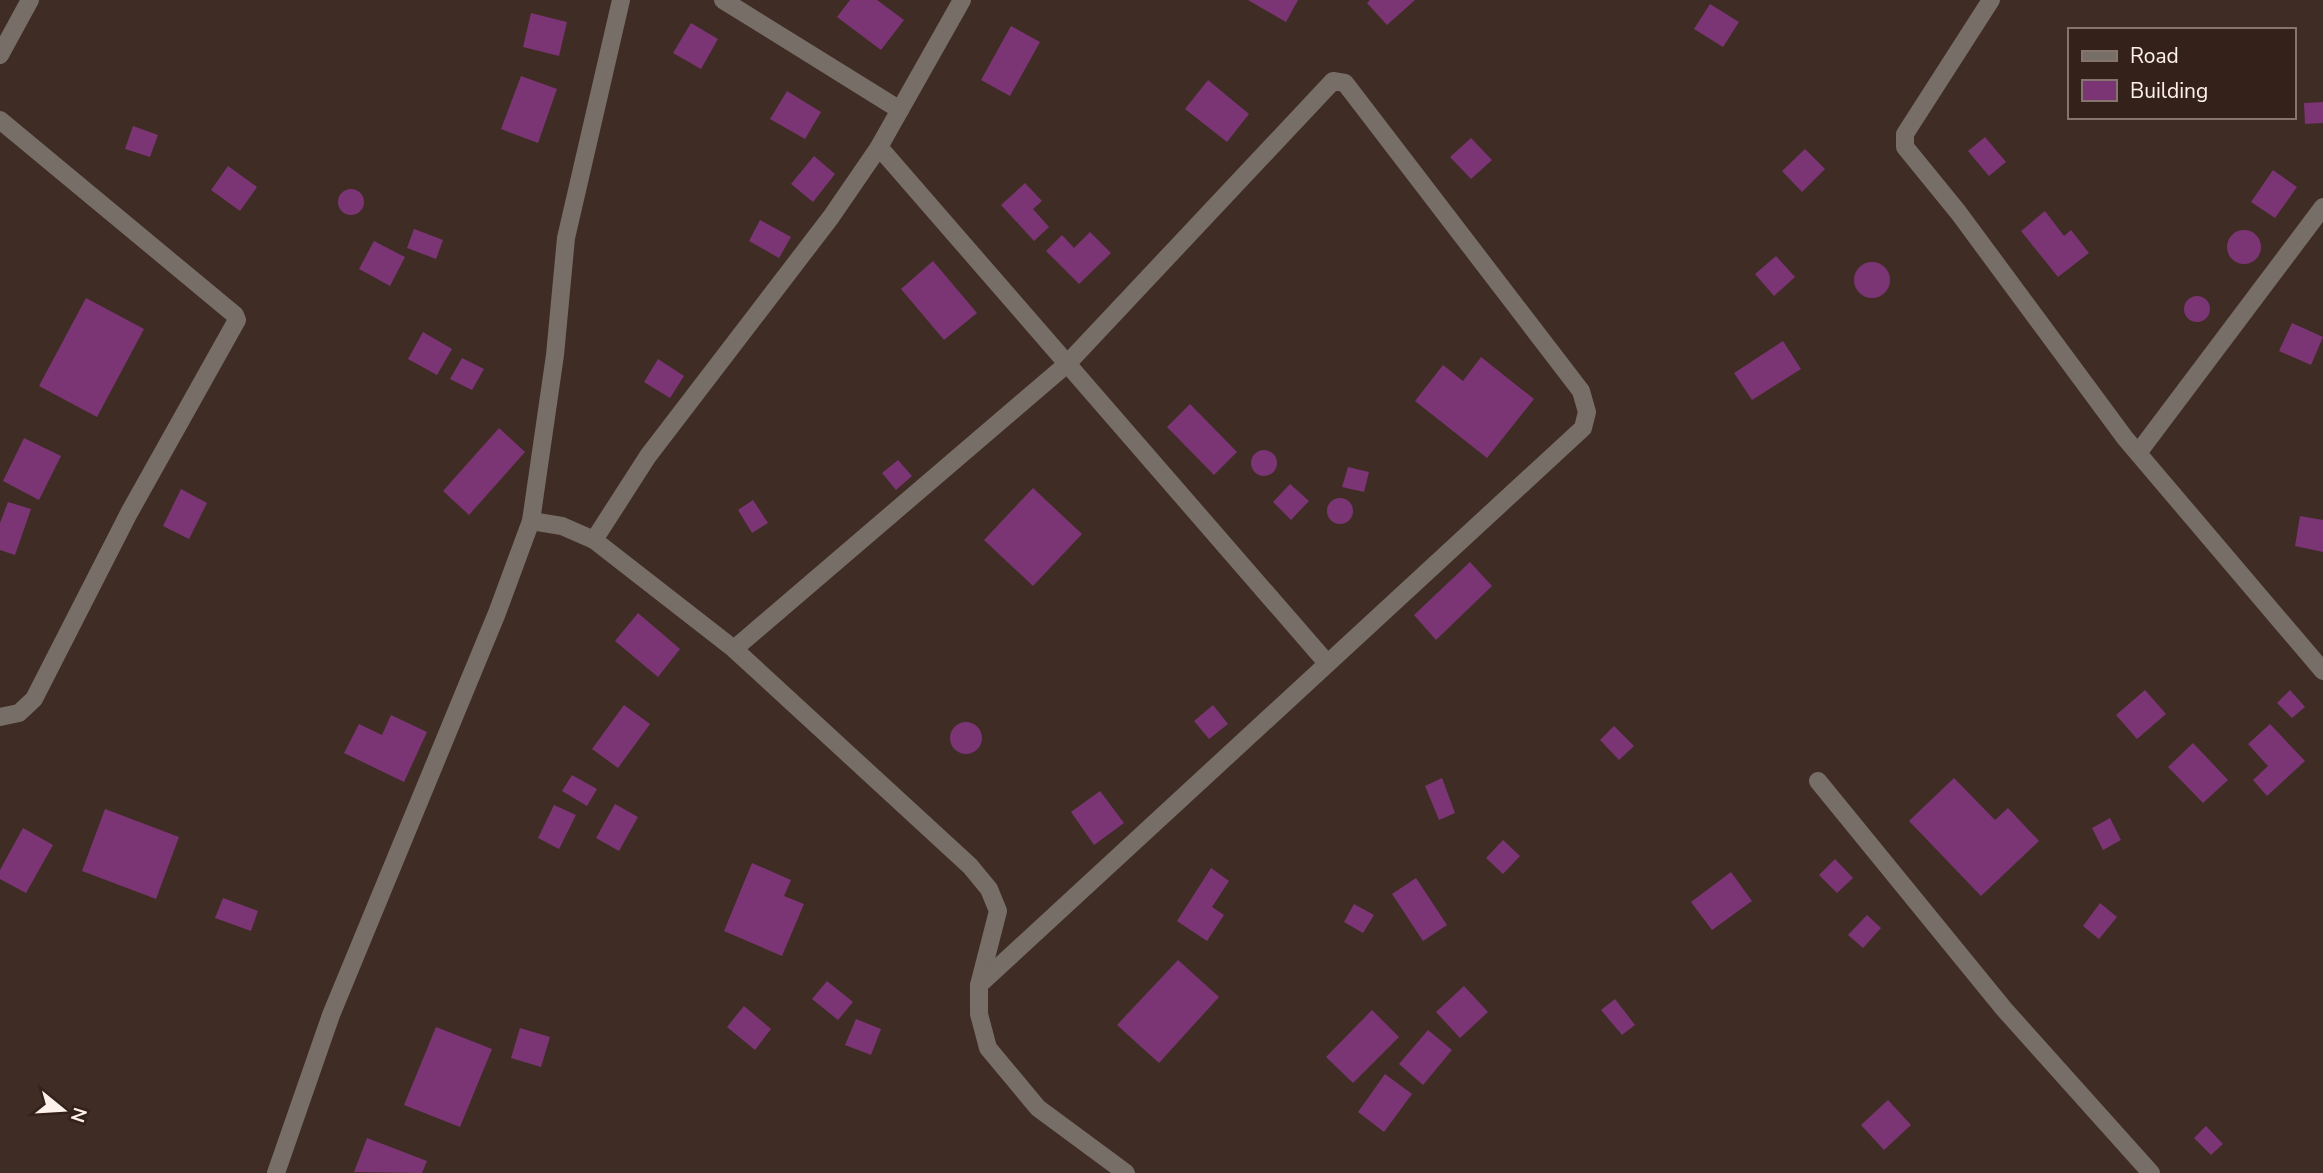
<svg xmlns="http://www.w3.org/2000/svg" width="2323" height="1173" font-family="'Nunito Sans',sans-serif">
	<style>
		.building { fill: #7b3574 }
		.lines { fill: none; stroke-linecap: round; stroke-linejoin: round }
		.minor { stroke: #766e67; stroke-width: 18 }
		.tertiary { stroke: #766e67; stroke-width: 18 }
	</style>
	<rect width="100%" height="100%" fill="#3f2c24"/>
	<g class="building">
		<polygon points="850,0 877,0 904,20 881,50 837,17"/>
		<polygon points="1248,0 1298,0 1286,22"/>
		<polygon points="1370,0 1415,0 1387,25 1367,3"/>
		<polygon points="1710,4 1739,22 1723,47 1694,29"/>
		<polygon points="531,13 567,22 559,56 523,47"/>
		<polygon points="691,23 718,39 701,69 673,53"/>
		<polygon points="1011,26 1040,42 1010,96 981,80"/>
		<polygon points="521,76 557,89 538,143 501,129"/>
		<polygon points="1208,80 1249,114 1227,142 1185,109"/>
		<polygon points="787,91 821,112 805,139 770,119"/>
		<polygon points="2323,102 2323,123 2305,124 2304,103"/>
		<polygon points="133,126 158,135 150,157 125,149"/>
		<polygon points="1985,137 2006,162 1989,176 1968,151"/>
		<polygon points="1471,138 1492,160 1471,179 1450,157"/>
		<polygon points="1805,149 1825,169 1802,192 1782,171"/>
		<polygon points="814,156 835,174 813,202 791,184"/>
		<polygon points="228,166 257,187 240,211 211,190"/>
		<polygon points="2273,170 2297,187 2275,218 2251,202"/>
		<polygon points="1025,183 1042,201 1033,209 1049,227 1034,241 1001,205"/>
		<circle cx="351" cy="202" r="13"/>
		<polygon points="2045,211 2064,236 2071,230 2089,253 2058,277 2021,231"/>
		<polygon points="760,220 791,237 779,258 749,241"/>
		<polygon points="414,229 443,240 436,259 407,248"/>
		<circle cx="2244" cy="247" r="17"/>
		<polygon points="1090,232 1111,253 1079,284 1046,251 1062,235 1074,248"/>
		<polygon points="374,241 405,257 390,286 359,269"/>
		<polygon points="1776,256 1795,277 1774,296 1755,274"/>
		<polygon points="933,261 977,313 944,340 901,289"/>
		<circle cx="1872" cy="280" r="18"/>
		<circle cx="2197" cy="309" r="13"/>
		<polygon points="86,298 144,329 97,417 39,386"/>
		<polygon points="2292,323 2323,337 2311,365 2279,351"/>
		<polygon points="423,332 452,349 437,375 408,359"/>
		<polygon points="1783,341 1801,369 1752,400 1734,373"/>
		<polygon points="1481,357 1534,399 1487,458 1415,401 1443,365 1463,381"/>
		<polygon points="462,358 484,369 472,390 450,379"/>
		<polygon points="658,359 684,376 670,398 644,382"/>
		<polygon points="1190,404 1237,452 1214,475 1167,427"/>
		<polygon points="499,428 525,452 469,515 443,491"/>
		<polygon points="24,438 61,456 39,500 3,481"/>
		<circle cx="1264" cy="463" r="13"/>
		<polygon points="898,460 912,476 896,490 882,473"/>
		<polygon points="1348,467 1369,472 1364,492 1342,487"/>
		<polygon points="1290,484 1309,501 1291,520 1273,502"/>
		<polygon points="1033,488 1082,534 1033,586 984,540"/>
		<polygon points="181,489 207,503 189,539 163,526"/>
		<circle cx="1340" cy="511" r="13"/>
		<polygon points="753,500 768,523 752,533 738,510"/>
		<polygon points="8,502 31,509 15,555 0,550 0,523"/>
		<polygon points="2300,516 2323,520 2323,552 2295,546"/>
		<polygon points="1470,562 1492,586 1436,640 1414,615"/>
		<polygon points="638,613 680,649 658,677 615,641"/>
		<polygon points="2145,690 2166,714 2137,739 2116,715"/>
		<polygon points="2290,690 2305,707 2292,718 2277,703"/>
		<polygon points="624,705 650,724 618,768 592,749"/>
		<polygon points="1213,705 1228,724 1209,739 1194,721"/>
		<polygon points="391,715 427,732 404,782 344,753 359,724 382,735"/>
		<circle cx="966" cy="738" r="16"/>
		<polygon points="2270,724 2305,761 2267,796 2253,780 2268,766 2248,744"/>
		<polygon points="1614,726 1634,746 1619,760 1600,740"/>
		<polygon points="2193,743 2228,780 2203,803 2168,767"/>
		<polygon points="572,775 597,789 587,806 562,791"/>
		<polygon points="1442,778 1455,813 1439,820 1425,786"/>
		<polygon points="1954,778 1995,820 2008,808 2039,841 1981,896 1909,821"/>
		<polygon points="1100,791 1124,823 1094,845 1071,812"/>
		<polygon points="615,804 638,817 619,851 596,838"/>
		<polygon points="554,805 576,815 559,849 538,838"/>
		<polygon points="105,809 179,837 156,899 82,871"/>
		<polygon points="2110,818 2121,840 2103,850 2092,828"/>
		<polygon points="23,828 53,845 26,893 0,879 0,870"/>
		<polygon points="1503,840 1520,856 1503,874 1486,858"/>
		<polygon points="1835,859 1853,878 1837,893 1819,875"/>
		<polygon points="752,863 791,880 784,896 804,904 782,956 724,931"/>
		<polygon points="1211,868 1229,881 1212,907 1224,915 1207,941 1177,921"/>
		<polygon points="1731,872 1752,901 1712,930 1691,902"/>
		<polygon points="1416,878 1447,925 1423,941 1392,894"/>
		<polygon points="223,898 258,911 251,931 215,918"/>
		<polygon points="2100,903 2117,917 2099,939 2083,926"/>
		<polygon points="1354,904 1374,915 1363,933 1344,922"/>
		<polygon points="1867,915 1881,928 1863,948 1848,935"/>
		<polygon points="1178,960 1219,997 1159,1063 1117,1025"/>
		<polygon points="827,981 853,1002 838,1020 812,999"/>
		<polygon points="1464,986 1488,1012 1460,1038 1436,1012"/>
		<polygon points="1615,999 1635,1025 1622,1035 1601,1010"/>
		<polygon points="744,1006 771,1029 755,1050 727,1027"/>
		<polygon points="1372,1010 1399,1037 1353,1083 1326,1057"/>
		<polygon points="856,1019 881,1029 871,1055 845,1045"/>
		<polygon points="436,1027 492,1049 460,1127 404,1105"/>
		<polygon points="520,1028 550,1037 541,1067 511,1058"/>
		<polygon points="1428,1030 1452,1050 1423,1085 1399,1064"/>
		<polygon points="1385,1074 1412,1094 1384,1132 1358,1112"/>
		<polygon points="1888,1100 1911,1125 1884,1150 1861,1125"/>
		<polygon points="2206,1126 2223,1144 2211,1155 2194,1138"/>
		<polygon points="367,1138 427,1161 422,1173 354,1172"/>
	</g>
	<g class="lines">
		<g class="minor">
			<polyline points="723,0 900,110"/>
			<polyline points="1991,0 1905,134 1905,147 1958,212 2125,438 2323,671"/>
			<polyline points="0,120 235,315 237,320 129,513 34,699 19,713 0,717"/>
			<polyline points="879,147 1327,663"/>
			<polyline points="2138,453 2323,207"/>
			<polyline points="531,521 562,526 594,540 734,649 970,866 989,889 998,911 979,985 979,1014 988,1048 1038,1108 1126,1173"/>
			<polyline points="594,540 648,456 831,217 879,147 962,0"/>
			<polyline points="734,649 1067,364 1333,81 1345,83 1581,391 1587,412 1583,428 979,985"/>
			<polyline points="1818,781 2004,1009 2151,1173"/>
			<polyline points="276,1173 331,1015 497,613 531,521 555,355 566,238 621,0"/>
		</g>
		<polyline class="tertiary" points="0,55 30,0"/>
	</g>
	<rect x="2068" y="28" width="228" height="91" fill="#34221a" stroke="#85756e" stroke-width="2"/>
	<rect x="2082" y="51" width="35" height="10" fill="#766e67" stroke="#85756e" stroke-width="2"/>
	<text x="2130" y="63" font-size="21" fill="#fef1ec">Road</text>
	<rect x="2082" y="80" width="35" height="21" fill="#7b3574" stroke="#85756e" stroke-width="2"/>
	<text x="2130" y="98" font-size="21" fill="#fef1ec">Building</text>
	<g transform="translate(63 1110) rotate(108)" stroke="#34221a" stroke-width="5" paint-order="stroke">
	<path d="M0-5L12 26L0 18L-12 26Z" fill="#fef1ec"/>
	<text y="-10" font-size="19" font-weight="bold" text-anchor="middle" fill="#fef1ec">N</text>
	</g>
</svg>
